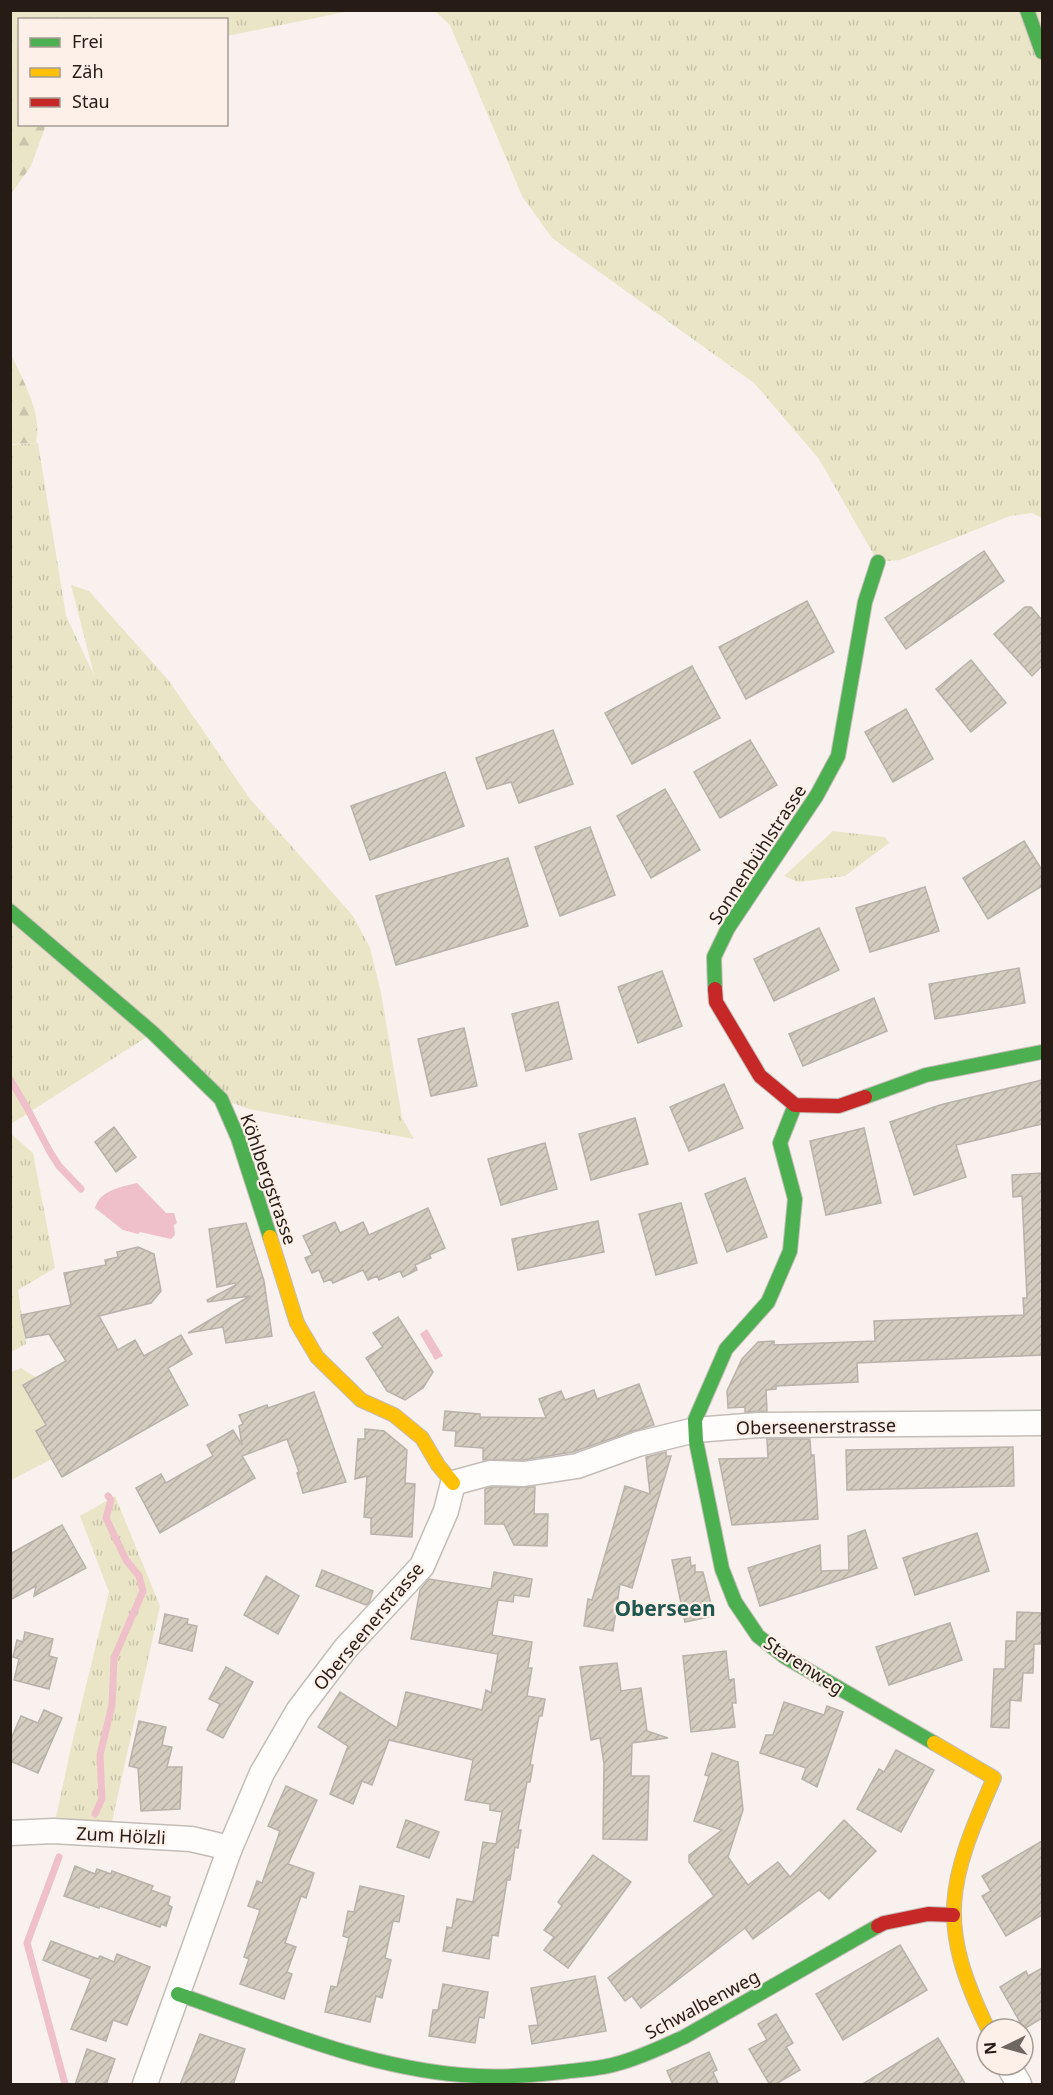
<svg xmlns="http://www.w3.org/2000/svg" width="1053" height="2095" font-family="'Noto Sans',sans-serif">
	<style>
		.grass { fill: url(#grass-tufts) }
		.forest { fill: url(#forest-firs) }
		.pitch { fill: #eae5c7 }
		.water { fill: #efc0c9 }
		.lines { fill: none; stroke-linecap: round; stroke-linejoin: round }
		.stream { stroke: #efc0c9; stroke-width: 7 }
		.building { fill: url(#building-hatch); stroke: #b8b2ab; stroke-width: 1.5 }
		.street-casing { stroke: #c4bcb7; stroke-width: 27 }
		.fast-casing { stroke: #c4bcb7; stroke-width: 16 }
		.slow-casing { stroke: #c4bcb7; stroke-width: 16 }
		.jam-casing { stroke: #c4bcb7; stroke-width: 16 }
		.street { stroke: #fefdfc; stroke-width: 24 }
		.fast { stroke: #4caf50; stroke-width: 14 }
		.slow { stroke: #ffc107; stroke-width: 14 }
		.jam { stroke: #c62828; stroke-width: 14 }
		.labels { text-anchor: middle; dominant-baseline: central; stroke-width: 4.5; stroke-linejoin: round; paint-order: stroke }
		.street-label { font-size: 18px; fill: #261c15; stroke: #fcf0e9 }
		.quarter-label { font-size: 21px; font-weight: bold; fill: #1f574f; stroke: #fcf0e9 }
	</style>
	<defs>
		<pattern id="grass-tufts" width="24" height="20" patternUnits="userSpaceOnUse" patternTransform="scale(1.5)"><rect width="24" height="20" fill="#eae5c7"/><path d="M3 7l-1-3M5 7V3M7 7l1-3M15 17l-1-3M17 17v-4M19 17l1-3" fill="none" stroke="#c9c4aa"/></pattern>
		<pattern id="forest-firs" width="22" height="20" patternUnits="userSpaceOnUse" patternTransform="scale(1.5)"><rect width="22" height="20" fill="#eae5c7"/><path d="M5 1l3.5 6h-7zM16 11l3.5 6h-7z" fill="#c9c4aa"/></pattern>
		<pattern id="building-hatch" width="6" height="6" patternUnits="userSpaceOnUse" patternTransform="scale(1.5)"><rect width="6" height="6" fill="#d5ccc0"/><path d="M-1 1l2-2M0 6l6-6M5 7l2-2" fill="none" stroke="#b7afa4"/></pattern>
	</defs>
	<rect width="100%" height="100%" fill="#f8f1ed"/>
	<g class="grass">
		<polygon points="103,10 350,11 227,36 226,20 98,20"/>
		<polygon points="435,11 1042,11 1042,518 1032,513 1010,516 900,560 878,562 819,459 754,383 552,238 522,196 450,25"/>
		<polygon points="38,443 66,616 94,675 71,585 89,591 169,681 250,799 353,916 370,948 381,993 402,1118 414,1139 249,1109 221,1099 153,1033 11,1124 10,445"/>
		<polygon points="833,831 885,837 889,843 845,876 798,882 784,876"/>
		<polygon points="10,1133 33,1153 55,1268 18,1290 26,1344 11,1352"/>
		<polygon points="115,1496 160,1606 109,1835 53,1831 72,1743 109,1592 80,1516"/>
	</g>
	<g class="forest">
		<polygon points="11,10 103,11 98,19 20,20 20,124 46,125 31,166 11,194"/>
		<path d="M 11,355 C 23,380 43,415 36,443 L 11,444 Z"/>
	</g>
	<polygon class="pitch" points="21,1368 37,1378 39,1382 26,1390 46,1425 36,1431 52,1459 11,1480 11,1372"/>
	<g class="water">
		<path d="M 137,1183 L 166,1213 L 174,1213 L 177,1223 L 174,1225 L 175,1235 L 171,1239 L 140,1232 L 138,1234 L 123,1230 L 95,1208 C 100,1190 121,1187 137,1183 Z"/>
		<polygon points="427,1329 443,1356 435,1360 420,1334"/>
	</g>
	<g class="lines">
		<g class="stream">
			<polyline points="10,1079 27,1108 50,1152 59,1166 81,1189"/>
			<polyline points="95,1814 102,1799 100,1755 112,1705 114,1658 143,1591 139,1576 126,1560 106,1518 111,1500 108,1496"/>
			<polyline points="59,1857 27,1943 65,2084"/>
		</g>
	</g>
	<g class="building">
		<polygon points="984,551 1004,581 906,649 885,618"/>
		<polygon points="807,601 834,652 746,699 719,647"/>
		<polygon points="1025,607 1031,607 1042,620 1042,666 1032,676 994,634"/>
		<polygon points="971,660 1006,703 971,732 936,689"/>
		<polygon points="692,666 720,718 632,764 605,713"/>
		<polygon points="906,709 933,759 893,782 865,732"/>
		<polygon points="553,730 573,784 519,803 511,782 487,789 476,758"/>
		<polygon points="750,740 777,785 720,818 694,772"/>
		<polygon points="445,772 464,826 370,860 351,806"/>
		<polygon points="665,789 700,850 651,878 617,816"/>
		<polygon points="590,827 615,895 560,916 535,847"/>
		<polygon points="1024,841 1042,870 1042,886 988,919 963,878"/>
		<polygon points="508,858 528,926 396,965 376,896"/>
		<polygon points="925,887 939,931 870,952 856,908"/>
		<polygon points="819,928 839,970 774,1001 754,959"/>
		<polygon points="1019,968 1025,1003 935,1019 929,984"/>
		<polygon points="662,971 682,1026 638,1043 618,987"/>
		<polygon points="874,998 887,1031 803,1066 789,1034"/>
		<polygon points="558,1002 572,1059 526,1071 512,1014"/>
		<polygon points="464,1028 477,1086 431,1096 418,1039"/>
		<polygon points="1042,1080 1042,1124 956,1145 966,1177 914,1195 890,1122 940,1105"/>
		<polygon points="724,1084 743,1128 689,1151 670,1107"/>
		<polygon points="635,1118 648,1164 591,1180 579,1134"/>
		<polygon points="114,1127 136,1157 116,1172 95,1142"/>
		<polygon points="864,1128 881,1203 826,1215 810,1141"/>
		<polygon points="545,1143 557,1189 501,1205 488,1159"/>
		<polygon points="1042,1173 1042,1355 857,1363 858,1382 776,1386 776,1389 766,1390 767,1411 745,1412 745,1407 728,1408 727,1391 742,1359 758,1342 774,1341 774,1345 875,1341 874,1321 1024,1315 1023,1298 1027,1298 1022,1196 1013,1197 1012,1175"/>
		<polygon points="745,1178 767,1237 727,1252 705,1194"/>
		<polygon points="681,1203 697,1263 656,1275 639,1214"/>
		<polygon points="428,1208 445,1248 429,1255 431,1258 415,1265 417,1270 403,1277 400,1271 379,1280 377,1276 368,1280 363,1270 333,1283 331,1279 324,1282 319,1270 312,1273 305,1258 312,1255 303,1236 335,1222 340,1233 363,1222 369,1235"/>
		<polygon points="598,1221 604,1252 518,1270 512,1239"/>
		<polygon points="246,1223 264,1281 272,1336 226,1343 223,1327 188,1333 250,1296 208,1302 207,1300 236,1285 235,1283 217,1287 209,1229"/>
		<polygon points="138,1247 154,1254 161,1291 151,1303 99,1316 118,1350 135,1340 144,1356 181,1335 192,1354 168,1368 188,1405 62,1477 36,1431 46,1425 23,1385 66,1361 49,1334 26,1338 21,1315 71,1305 64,1273 106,1265 105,1260 118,1257 117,1252"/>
		<polygon points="398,1317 433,1372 423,1388 405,1400 387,1391 366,1358 383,1347 373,1333"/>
		<polygon points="639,1384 654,1425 633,1431 573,1452 523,1460 483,1460 483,1448 455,1446 456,1431 443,1430 445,1411 480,1414 480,1417 546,1418 539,1399 561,1391 565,1400 594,1390 597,1399"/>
		<polygon points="314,1392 346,1482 303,1493 297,1473 299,1472 287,1439 242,1456 255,1478 160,1533 136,1488 161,1474 166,1483 213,1456 207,1445 233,1430 242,1445 239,1426 243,1424 239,1415 267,1405 268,1408"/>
		<polygon points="365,1429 384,1431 407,1450 405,1483 415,1484 412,1537 371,1534 371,1518 364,1517 367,1476 355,1479 358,1439 365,1439"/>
		<polygon points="767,1439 810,1439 811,1455 814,1455 818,1519 732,1525 719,1459 768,1458"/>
		<polygon points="1013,1447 1014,1486 847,1490 846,1450"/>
		<polygon points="666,1452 666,1456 671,1456 632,1588 620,1584 613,1631 584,1626 588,1599 592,1600 625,1486 650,1494 646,1457"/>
		<polygon points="492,1487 535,1487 534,1514 548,1514 547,1546 514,1545 504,1524 485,1524 485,1489"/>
		<polygon points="62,1525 86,1568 34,1596 36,1586 10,1600 10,1554"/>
		<polygon points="865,1530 877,1568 760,1606 748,1568 820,1545 821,1571 849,1570 848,1536"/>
		<polygon points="977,1533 989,1571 915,1595 903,1558"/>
		<polygon points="690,1557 691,1566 695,1565 695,1572 703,1572 714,1616 685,1622 672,1560"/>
		<polygon points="322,1570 373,1591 369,1603 366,1605 316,1586"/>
		<polygon points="494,1572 532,1579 529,1597 514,1595 513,1602 498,1600 492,1635 532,1642 528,1668 532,1668 527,1696 545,1699 542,1716 539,1716 530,1765 533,1765 530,1782 527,1782 518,1830 521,1830 518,1848 515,1847 510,1880 507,1880 498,1936 492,1935 489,1959 443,1951 447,1927 452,1928 457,1899 473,1902 483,1842 496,1844 502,1812 490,1810 490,1804 465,1800 473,1760 389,1740 372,1785 362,1781 353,1804 330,1794 348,1746 318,1727 340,1692 397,1728 406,1692 482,1710 486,1690 491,1693 498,1654 411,1639 420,1590 429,1579 491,1589"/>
		<polygon points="266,1576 299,1596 278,1634 244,1615"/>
		<polygon points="1017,1612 1042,1613 1042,1644 1034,1644 1033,1673 1023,1673 1021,1701 1010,1700 1009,1728 991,1727 994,1669 1005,1669 1006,1641 1016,1641"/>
		<polygon points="165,1614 188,1619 187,1624 197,1626 192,1651 159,1643"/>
		<polygon points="950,1623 962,1660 889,1685 876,1647"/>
		<polygon points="25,1632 53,1639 49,1656 57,1658 49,1689 14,1680 19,1659 13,1657 17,1640 23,1642"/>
		<polygon points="726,1651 729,1680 734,1679 736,1703 732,1703 735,1727 691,1732 683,1656"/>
		<polygon points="617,1663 621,1691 641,1688 647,1731 668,1738 632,1743 631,1776 649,1776 647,1840 603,1839 604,1764 600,1738 591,1740 580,1667"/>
		<polygon points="226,1667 253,1682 223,1738 207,1730 220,1704 209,1699"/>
		<polygon points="784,1702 824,1715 827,1706 843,1712 817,1787 802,1779 806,1768 760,1753 766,1735 773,1735"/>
		<polygon points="44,1710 62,1718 38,1773 10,1761 10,1741 21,1716 38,1723"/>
		<polygon points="139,1721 166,1727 162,1745 172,1747 167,1767 182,1767 180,1809 141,1811 138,1768 129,1766"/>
		<polygon points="896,1750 934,1770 901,1832 857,1809 879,1769 884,1772"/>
		<polygon points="712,1753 738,1762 743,1810 728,1857 748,1885 778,1862 790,1877 844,1820 876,1851 829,1899 819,1890 753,1939 745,1928 641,2008 632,1996 625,2001 608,1978 714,1896 689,1862 689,1855 722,1830 694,1821 709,1776 705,1775"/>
		<polygon points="286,1786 317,1800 288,1864 314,1873 306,1898 301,1896 285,1943 296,1947 287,1972 292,1974 284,1999 240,1984 249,1959 244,1957 260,1910 248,1906 257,1881 262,1883 280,1831 268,1826"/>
		<polygon points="406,1820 439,1832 429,1858 397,1847"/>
		<polygon points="1042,1841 1042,1915 1006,1936 982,1896 991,1891 982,1876"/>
		<polygon points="593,1855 631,1882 568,1968 544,1950 554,1937 544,1930 562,1906 558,1902"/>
		<polygon points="75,1866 95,1874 97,1869 111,1874 112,1871 153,1886 151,1890 170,1897 168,1905 172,1907 166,1926 161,1924 160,1927 100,1906 99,1908 64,1896"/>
		<polygon points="360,1886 404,1896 399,1922 393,1921 385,1958 391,1960 382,1998 376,1996 370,2022 325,2012 331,1986 337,1987 349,1938 343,1936 348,1911 354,1912"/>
		<polygon points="51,1941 98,1959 100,1956 114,1962 117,1954 150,1967 127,2025 113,2020 106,2041 71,2029 91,1979 43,1960"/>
		<polygon points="900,1945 927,1990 843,2040 816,1994"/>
		<polygon points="1042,1968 1042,2018 1024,2029 1000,1987 1026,1971 1028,1976"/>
		<polygon points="595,1976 606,2031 532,2044 529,2026 538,2025 531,1988"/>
		<polygon points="443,1984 488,1992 484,2018 479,2017 475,2043 429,2036 433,2010 438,2010"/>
		<polygon points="776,2014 793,2043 786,2047 800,2070 774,2085 770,2085 749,2049 767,2040 758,2024"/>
		<polygon points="200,2034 245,2049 233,2085 180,2085"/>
		<polygon points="938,2038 966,2085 861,2085"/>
		<polygon points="87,2049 115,2059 106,2085 75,2085"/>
		<polygon points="709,2052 717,2070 713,2072 719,2085 673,2085 667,2071"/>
	</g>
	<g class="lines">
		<g class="street-casing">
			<g id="street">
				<polyline points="10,1833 53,1831 191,1839 230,1848"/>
				<polyline points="1008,2065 1019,2084"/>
				<polyline points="145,2084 230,1848 262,1773 298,1711 345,1649 422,1566 446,1511 453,1483 490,1473 524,1474 577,1466 638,1444 695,1430 759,1425 1042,1423"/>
			</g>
		</g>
		<g class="fast-casing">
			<g id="fast">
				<polyline points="1027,10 1042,52"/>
				<polyline points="10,911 153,1033 221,1099 238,1138 270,1237"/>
				<polyline points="715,989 714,957 728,928 817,795 838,756 865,602 878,562"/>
				<polyline points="865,1097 926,1075 1042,1052"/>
				<polyline points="795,1105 780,1143 795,1199 790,1251 768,1302 726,1349 695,1420 696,1441 722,1569 735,1602 758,1636 785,1657 934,1743"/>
				<path d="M 178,1994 C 270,2026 364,2067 462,2075 C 496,2078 529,2076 562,2072 C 580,2070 599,2069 616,2064 C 640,2058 662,2047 684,2037 L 878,1926"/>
			</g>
		</g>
		<g class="slow-casing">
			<g id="slow">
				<polyline points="270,1237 297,1323 317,1357 361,1400 394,1415 422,1438 438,1465 453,1483"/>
				<path d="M 934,1743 L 994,1778 C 948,1883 936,1922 988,2029"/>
			</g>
		</g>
		<g class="jam-casing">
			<g id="jam">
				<polyline points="715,989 716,1002 760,1076 795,1105 839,1106 865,1097"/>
				<polyline points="878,1926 884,1923 928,1914 953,1915"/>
			</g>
		</g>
		<use href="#street" class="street"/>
		<use href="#fast" class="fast"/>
		<use href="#slow" class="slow"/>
		<use href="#jam" class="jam"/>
	</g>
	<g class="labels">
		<g class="street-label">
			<text transform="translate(757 854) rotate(-57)">Sonnenbühlstrasse</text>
			<text transform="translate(269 1179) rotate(71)">Köhlbergstrasse</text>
			<text transform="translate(816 1426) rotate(-1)">Oberseenerstrasse</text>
			<text transform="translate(368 1626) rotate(-50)">Oberseenerstrasse</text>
			<text transform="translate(804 1665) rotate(33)">Starenweg</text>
			<text transform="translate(121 1835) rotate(3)">Zum Hölzli</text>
			<text transform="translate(702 2004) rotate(-28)">Schwalbenweg</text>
		</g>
		<g class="quarter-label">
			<text x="665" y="1608">Oberseen</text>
		</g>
	</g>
	<rect width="1053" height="2095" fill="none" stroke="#261c15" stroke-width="24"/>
	<rect x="18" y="18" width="210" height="108" fill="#fcf0e9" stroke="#a69b94" stroke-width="1.5"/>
	<rect x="30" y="38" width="30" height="9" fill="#4caf50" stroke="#a69b94" stroke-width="1.5"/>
	<text x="72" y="48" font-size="18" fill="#261c15">Frei</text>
	<rect x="30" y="68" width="30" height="9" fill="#ffc107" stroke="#a69b94" stroke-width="1.5"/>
	<text x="72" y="78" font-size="18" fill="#261c15">Zäh</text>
	<rect x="30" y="98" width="30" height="9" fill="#c62828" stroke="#a69b94" stroke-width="1.5"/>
	<text x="72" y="108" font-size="18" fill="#261c15">Stau</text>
	<g transform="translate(1005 2047) rotate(265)"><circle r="28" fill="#fcf0e9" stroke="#a69b94" stroke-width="1.5"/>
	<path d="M0-4.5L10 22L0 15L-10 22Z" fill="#706761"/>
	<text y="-9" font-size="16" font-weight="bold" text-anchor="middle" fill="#261c15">N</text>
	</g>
</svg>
